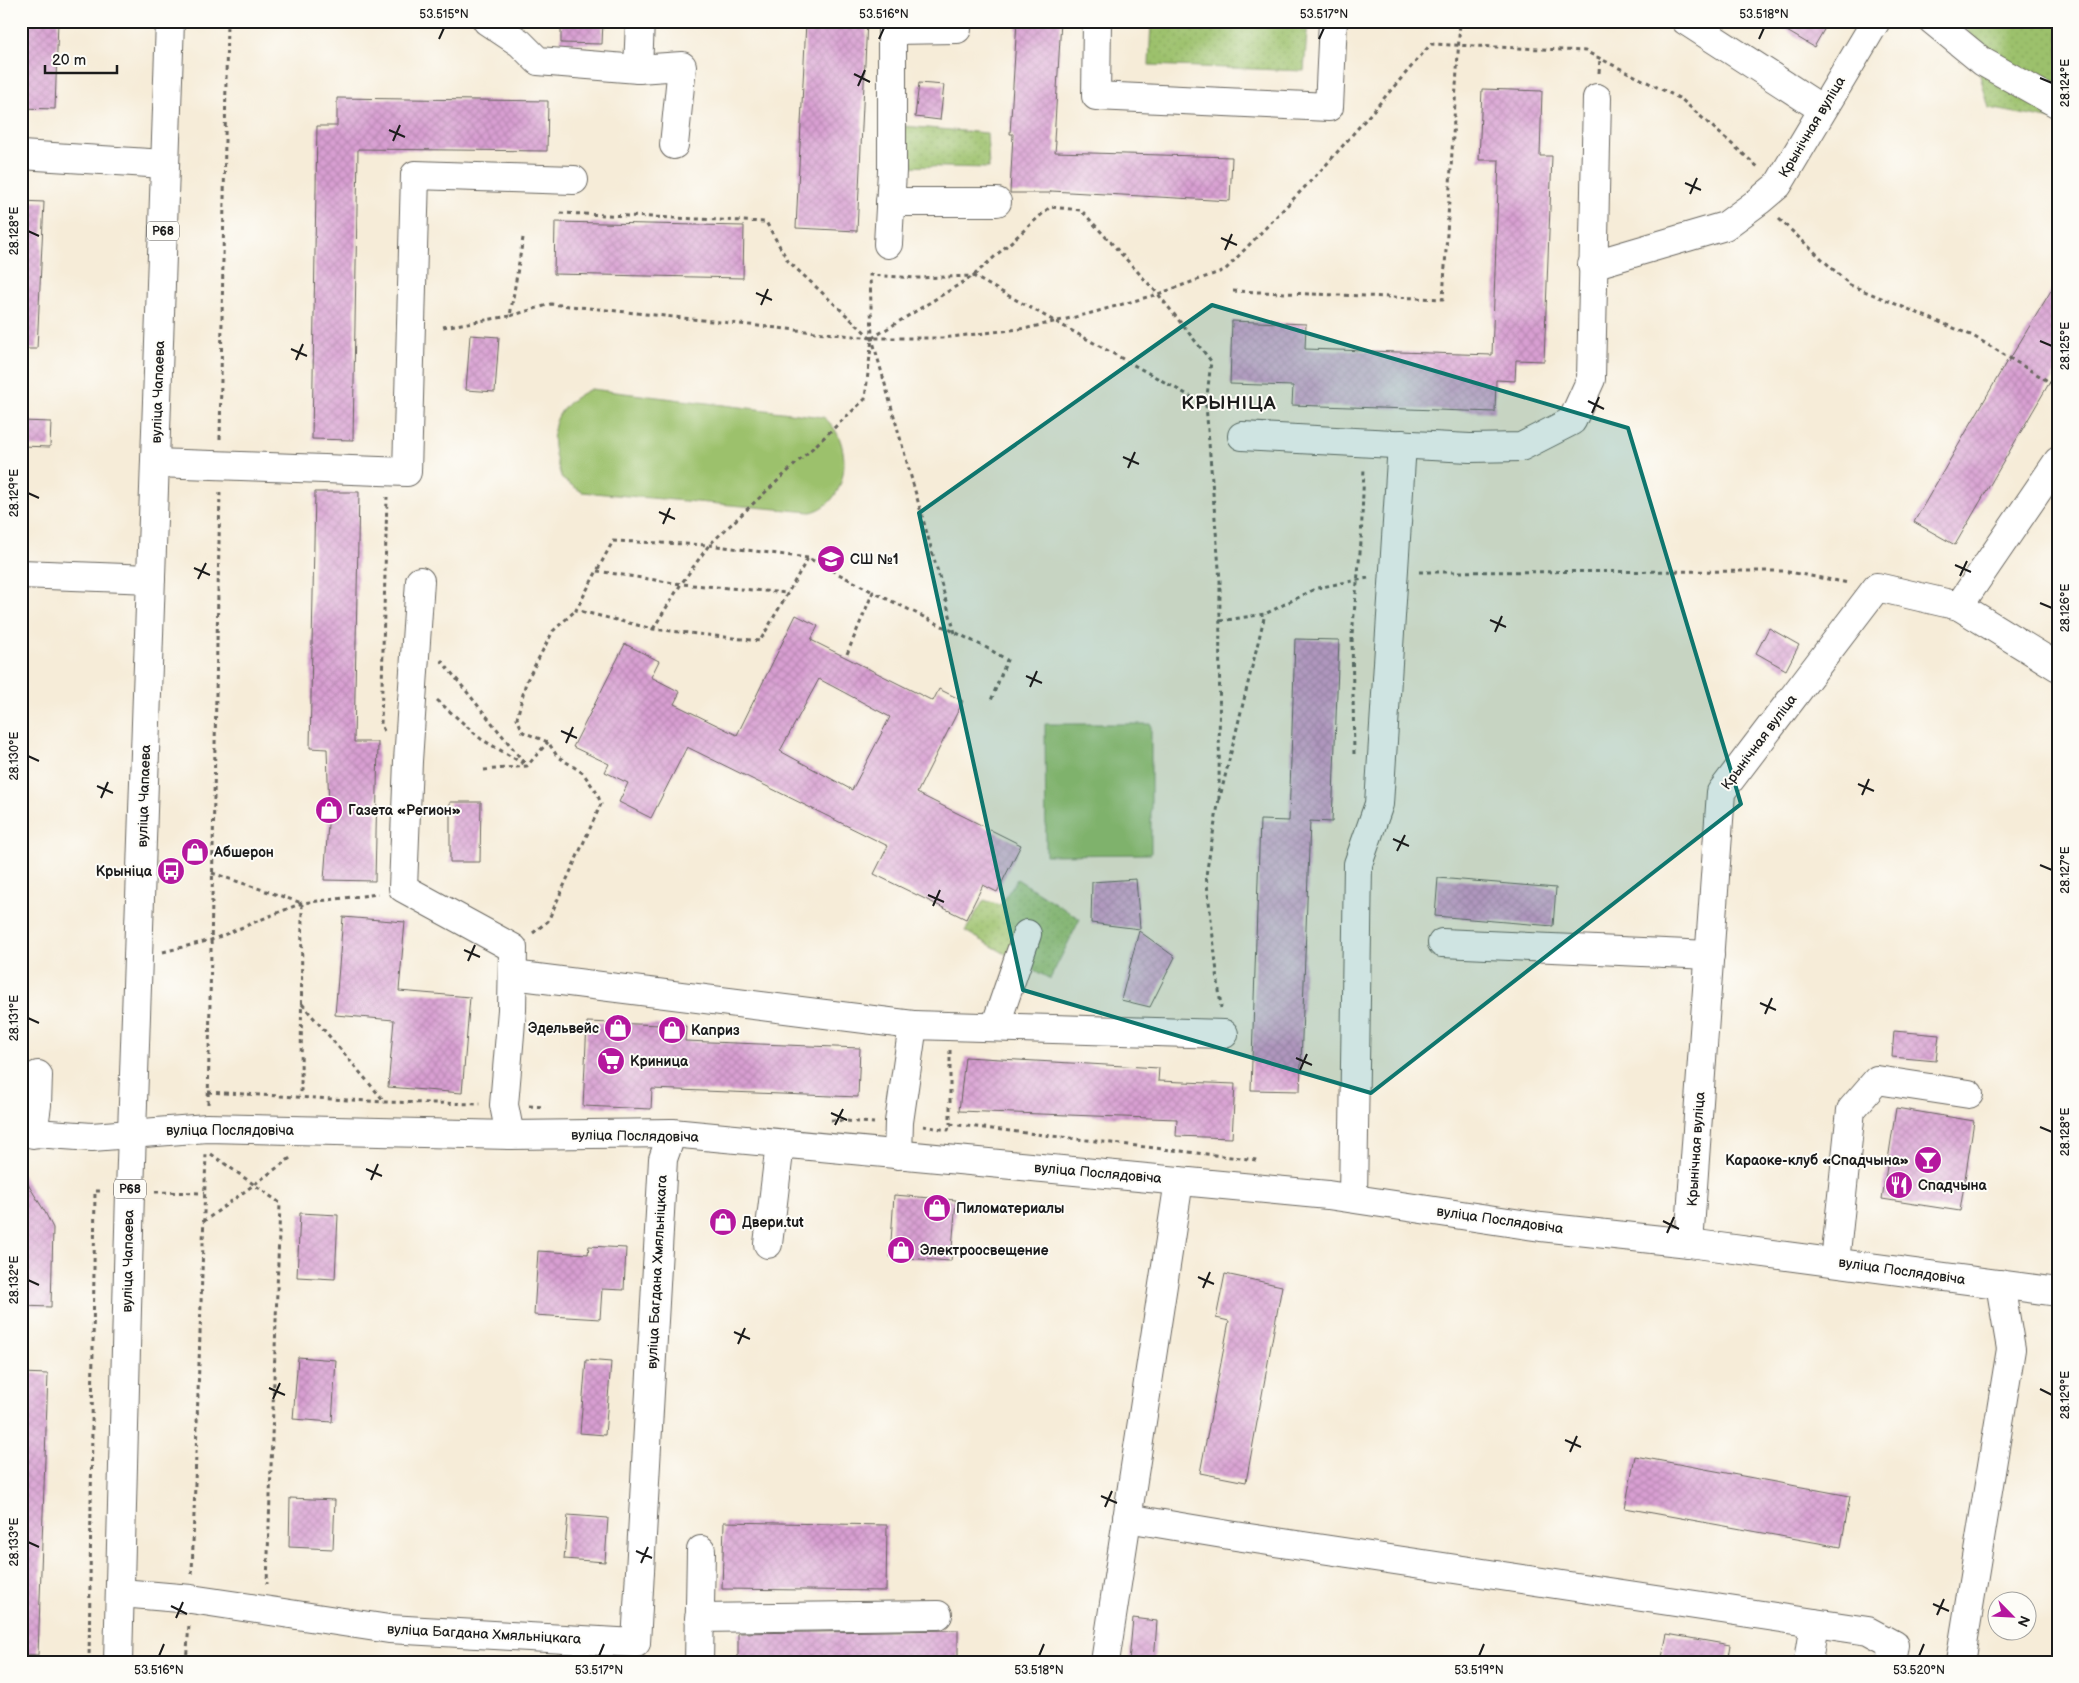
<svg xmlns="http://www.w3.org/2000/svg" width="2079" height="1683" font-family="'Balsamiq Sans',sans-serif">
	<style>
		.grass { fill: url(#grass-dots); stroke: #5c6e44 }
		.garden { fill: #9cc16c; stroke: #5c6e44 }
		.building { fill: url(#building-cross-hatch); fill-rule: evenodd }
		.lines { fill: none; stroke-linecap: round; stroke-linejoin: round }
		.minor-casing { stroke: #68655e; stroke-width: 30 }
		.major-casing { stroke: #68655e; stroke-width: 30 }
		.path { stroke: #68655e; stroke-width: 3; stroke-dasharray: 4 4; stroke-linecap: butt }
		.minor { stroke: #fff; stroke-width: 28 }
		.major { stroke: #fff; stroke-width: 28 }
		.marked { fill: #0f766e; fill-opacity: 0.2; stroke: #0f766e; stroke-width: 4; stroke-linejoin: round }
		.ticks { fill: none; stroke: #1c1c1c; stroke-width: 2 }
		.labels { text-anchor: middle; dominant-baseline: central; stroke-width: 4; stroke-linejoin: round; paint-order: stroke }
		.shield { fill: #fdfcf7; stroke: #605f5e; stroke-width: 1 }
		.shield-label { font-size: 12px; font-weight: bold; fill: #1c1c1c }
		.street-label { font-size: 14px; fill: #1c1c1c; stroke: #fdfcf7 }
		.poi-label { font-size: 14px; font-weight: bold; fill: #1c1c1c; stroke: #fdfcf7; text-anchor: start }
		.district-label { font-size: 19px; font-weight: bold; letter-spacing: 1px; fill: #1c1c1c; stroke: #fdfcf7 }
		.neatline { fill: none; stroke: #1c1c1c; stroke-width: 2 }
		.ticks-label { font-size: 12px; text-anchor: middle; fill: #1c1c1c }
	</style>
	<defs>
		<pattern id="grass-dots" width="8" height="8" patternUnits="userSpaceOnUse" patternTransform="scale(1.25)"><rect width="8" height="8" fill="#9cc16c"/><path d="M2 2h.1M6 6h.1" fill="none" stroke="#86a55d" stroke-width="1.8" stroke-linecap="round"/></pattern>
		<pattern id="building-cross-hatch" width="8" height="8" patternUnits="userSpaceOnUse" patternTransform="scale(1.25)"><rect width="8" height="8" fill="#d89fd2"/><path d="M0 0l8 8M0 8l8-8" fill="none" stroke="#b988b4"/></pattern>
	</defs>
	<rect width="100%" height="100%" fill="#fdfcf7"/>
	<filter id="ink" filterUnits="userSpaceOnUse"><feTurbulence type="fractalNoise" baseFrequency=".02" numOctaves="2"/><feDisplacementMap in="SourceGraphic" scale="10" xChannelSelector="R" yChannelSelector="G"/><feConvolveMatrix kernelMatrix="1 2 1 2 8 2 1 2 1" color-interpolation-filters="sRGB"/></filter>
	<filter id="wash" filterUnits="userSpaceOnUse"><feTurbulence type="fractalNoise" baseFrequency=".0096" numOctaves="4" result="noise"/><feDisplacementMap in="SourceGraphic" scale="20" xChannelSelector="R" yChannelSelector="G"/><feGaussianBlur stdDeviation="1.12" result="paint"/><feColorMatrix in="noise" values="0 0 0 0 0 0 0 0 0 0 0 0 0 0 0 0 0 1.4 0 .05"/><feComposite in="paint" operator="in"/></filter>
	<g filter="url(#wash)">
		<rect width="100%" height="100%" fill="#f6ecd8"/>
		<g class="grass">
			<polygon points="1151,21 1308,21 1304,71 1149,65"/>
			<polygon points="1965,21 2058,21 2058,121 1989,108"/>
			<polygon points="903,126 987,133 989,168 903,166"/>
			<polygon points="1017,879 1080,919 1050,979 965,931 984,900 1000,905"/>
		</g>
		<g class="garden">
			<path d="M 591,389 L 823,417 C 854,438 851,503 811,512 L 582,492 L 562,479 C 548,438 547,409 591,389 Z"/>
			<polygon points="1045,724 1151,724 1151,854 1046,855"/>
		</g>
		<g id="blocks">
			<g class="building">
				<polygon points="21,21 58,21 55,109 21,108"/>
				<polygon points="561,21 603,21 602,44 561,43"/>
				<polygon points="806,21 867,21 857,231 796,228"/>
				<polygon points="1017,21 1061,21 1054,141 1056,141 1055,152 1232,157 1230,201 1051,191 1050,193 1010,193 1013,134 1010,134"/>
				<polygon points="1770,21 1829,21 1814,47"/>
				<polygon points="919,83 944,85 940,120 915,117"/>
				<polygon points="1482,89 1542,91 1540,156 1552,156 1544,361 1516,360 1515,381 1496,380 1495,412 1292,405 1293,386 1230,384 1232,321 1306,324 1305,349 1492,355 1499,160 1479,160"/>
				<polygon points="337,98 548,101 547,151 358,149 353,440 312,439 317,126 337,126"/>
				<polygon points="21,201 44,202 37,349 21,349"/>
				<polygon points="555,222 744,226 743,278 554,274"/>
				<polygon points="2058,279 2058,368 1955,545 1914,522 2007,361 2008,362"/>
				<polygon points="470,335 499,337 495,392 466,390"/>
				<polygon points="21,421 51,422 50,447 21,446"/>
				<polygon points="315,492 359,492 354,742 378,742 375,881 324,880 329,810 327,749 310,748"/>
				<path d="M 796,615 L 818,626 L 811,640 L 933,701 L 939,689 L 963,701 L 917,793 L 1021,845 L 997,892 L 983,885 L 966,919 L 874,874 L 888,846 L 687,747 L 651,818 L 619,802 L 628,783 L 605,772 L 609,764 L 573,747 L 625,644 L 659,661 L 651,677 L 680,692 L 674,704 L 737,735 ZM 819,679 L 890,717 L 852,790 L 780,751 Z"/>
				<polygon points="1769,628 1799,645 1786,670 1756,653"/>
				<polygon points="1295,639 1339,640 1332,822 1310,821 1300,1091 1251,1090 1260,820 1289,821"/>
				<polygon points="450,802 481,802 480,862 450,862"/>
				<polygon points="1438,878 1556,888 1553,926 1435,916"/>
				<polygon points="1136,879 1140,929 1091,923 1092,882"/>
				<polygon points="343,917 405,922 399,991 470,997 462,1093 388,1087 394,1020 335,1015"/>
				<polygon points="1139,931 1175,957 1150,1007 1121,1000"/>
				<polygon points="587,1022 686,1026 685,1041 860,1048 858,1097 652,1089 651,1109 583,1106"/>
				<polygon points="1894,1031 1939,1035 1936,1061 1892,1057"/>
				<polygon points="965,1057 1159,1068 1158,1081 1235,1084 1232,1138 1176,1136 1177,1119 959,1111"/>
				<polygon points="1896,1108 1974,1121 1960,1211 1882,1199"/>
				<polygon points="21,1173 45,1212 53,1228 51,1307 21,1306"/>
				<polygon points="894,1195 956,1200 951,1261 890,1257"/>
				<polygon points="300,1213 338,1215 335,1279 297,1277"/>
				<polygon points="589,1246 626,1248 624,1290 602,1289 600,1319 534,1315 538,1251 588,1254"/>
				<polygon points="1225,1274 1282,1286 1246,1482 1200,1473 1229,1321 1216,1318"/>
				<polygon points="298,1357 336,1360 332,1422 293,1419"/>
				<polygon points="586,1360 611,1362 605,1435 580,1433"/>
				<polygon points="21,1373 48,1374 38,1655 21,1654"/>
				<polygon points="1635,1456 1850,1496 1841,1547 1625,1508"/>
				<polygon points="290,1498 335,1500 333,1549 289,1547"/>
				<polygon points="568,1515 608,1518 605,1562 564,1559"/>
				<polygon points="724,1522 887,1525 886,1591 722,1589"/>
				<polygon points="1133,1618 1157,1621 1154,1662 1129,1662"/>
				<polygon points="958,1630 958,1662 738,1662 738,1633"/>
				<polygon points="1667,1634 1730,1645 1727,1662 1661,1662"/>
			</g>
		</g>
	</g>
	<g filter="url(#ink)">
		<use href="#blocks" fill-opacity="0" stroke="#68655e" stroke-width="1"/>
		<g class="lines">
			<g class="minor-casing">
				<g id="minor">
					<polyline points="487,21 520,43 538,61 638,69 640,21"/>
					<polyline points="893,21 892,30 957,29"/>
					<polyline points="1097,21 1096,96 1329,107 1333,21"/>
					<polyline points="1686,21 1822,109"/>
					<polyline points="1933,21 1983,62 2058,104"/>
					<polyline points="638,69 682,66 674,145"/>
					<polyline points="21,155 165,164"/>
					<polyline points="890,202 997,202"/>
					<polyline points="888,244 892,171 892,30"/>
					<polyline points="1592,265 1725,226 1759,201 1778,185 1876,21"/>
					<polyline points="1242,436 1470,448 1521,447 1572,421 1591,379 1597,98"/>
					<polyline points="155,463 407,472 415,175 574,180"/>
					<polyline points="21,574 151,579"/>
					<polyline points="420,581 408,761 403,888 513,948 512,1010 504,1105 510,1135"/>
					<polyline points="1959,606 2058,667"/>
					<polyline points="1442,943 1710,955"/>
					<polyline points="513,975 913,1025"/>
					<polyline points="995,1027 1027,934"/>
					<polyline points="21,1132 92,1137 207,1128 510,1135 672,1133 1328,1195 1541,1227 1689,1243 2058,1292"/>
					<polyline points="33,1134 37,1105 38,1075"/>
					<polyline points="898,1155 899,1122 913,1025 1224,1034"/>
					<polyline points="1353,1198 1358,864 1379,804 1402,444"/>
					<polyline points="1689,1243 1721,792 1877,587 1959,606 2058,461"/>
					<polyline points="768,1244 780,1144"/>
					<polyline points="1835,1262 1851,1110 1877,1080 1969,1094"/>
					<polyline points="1127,1518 1229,1535 1868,1631 1894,1645 1891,1662"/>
					<polyline points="121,1593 191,1599 389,1629 636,1643 663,1159 672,1133"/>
					<polyline points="699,1618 938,1615"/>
					<polyline points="699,1662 701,1550"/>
					<polyline points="1105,1662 1179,1181"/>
					<polyline points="1808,1662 1814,1623"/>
					<polyline points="1960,1662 2011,1349 2000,1284"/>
				</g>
			</g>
			<g class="major-casing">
				<polyline id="major" points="118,1662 130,1191 170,21"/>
			</g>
			<g class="path">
				<polyline points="1599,73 1600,58"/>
				<polyline points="560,213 766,222 788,261 871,338"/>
				<polyline points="1779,219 1850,285 1973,336 2058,387"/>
				<polyline points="523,238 510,316 551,304 872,338 942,338 1028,328 1088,314 1158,294 1225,270 1326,165 1431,44 1585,51 1681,99 1759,168"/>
				<polyline points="1233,291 1443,299 1460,21"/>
				<polyline points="443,327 510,316"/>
				<polyline points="220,439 227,21"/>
				<polyline points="808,558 709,545 613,541 576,610 653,629 760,641 808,558 873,592"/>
				<polyline points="597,571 681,584 788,593"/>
				<polyline points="1419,572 1783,571 1849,583"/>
				<polyline points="1220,621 1265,614 1317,588 1368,578"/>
				<polyline points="653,629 681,584 709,545 865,399 872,338 973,276 1050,207 1081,210 1158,294 1211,361 1206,405 1220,581 1219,799"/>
				<polyline points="955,633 872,338 870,275 918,278 973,276 1206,405"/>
				<polyline points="847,654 873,592 989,649 1007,660 990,703"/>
				<polyline points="441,660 527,766"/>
				<polyline points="437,700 481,739 524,764"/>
				<polyline points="384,731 381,725 387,497"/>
				<polyline points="1354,754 1352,635 1361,542 1364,468"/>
				<polyline points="484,770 527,766 548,742"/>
				<polyline points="1221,793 1265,614"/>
				<polyline points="1219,799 1206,875 1221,1008"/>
				<polyline points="212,873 302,903 301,1096"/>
				<polyline points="533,933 548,921 601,804 597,793 583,773 557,756 548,742 523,732 517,718 526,682 553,631 576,610"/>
				<polyline points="163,952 211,940 302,903 378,894"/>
				<polyline points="302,1004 385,1102"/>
				<polyline points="950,1050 950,1124"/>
				<polyline points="208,1092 385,1102 480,1104"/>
				<polyline points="208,1104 220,490"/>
				<polyline points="529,1106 545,1107"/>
				<polyline points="831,1120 874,1123"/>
				<polyline points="923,1126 948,1130 950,1124 1257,1160"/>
				<polyline points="211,1154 280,1203 267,1584"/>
				<polyline points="155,1192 204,1193"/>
				<polyline points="203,1222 293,1156"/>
				<polyline points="192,1574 206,1153"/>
				<polyline points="89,1662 95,1191 104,1191"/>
				<polyline points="186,1662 189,1625"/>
			</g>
			<use href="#minor" class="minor"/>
			<use href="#major" class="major"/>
		</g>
	</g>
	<path class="marked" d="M 1212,305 L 1628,428 L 1741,804 L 1371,1093 L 1023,990 L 919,513 Z"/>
	<path class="ticks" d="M 439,39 L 444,28M 879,39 L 884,28M 1319,39 L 1324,28M 1759,39 L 1764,28M 854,74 L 870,82M 2040,78 L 2052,83M 858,86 L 865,70M 389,130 L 405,137M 393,141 L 400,125M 1685,183 L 1701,190M 1690,194 L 1697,178M 28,231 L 39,236M 1221,238 L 1237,245M 1225,250 L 1232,234M 756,293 L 772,300M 761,305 L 768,289M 2040,341 L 2052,346M 291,349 L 307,356M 296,360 L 303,344M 1588,401 L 1604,409M 1592,413 L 1599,397M 1123,457 L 1139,464M 1128,468 L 1135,452M 28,493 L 39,498M 659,512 L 675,519M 663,524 L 670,508M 1955,565 L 1971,572M 194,568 L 210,575M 1960,576 L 1967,561M 198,579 L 206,563M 2040,603 L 2052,608M 1490,620 L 1506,627M 1495,632 L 1502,616M 1026,676 L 1042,683M 1030,687 L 1037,671M 561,731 L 577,738M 566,743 L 573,727M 28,756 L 39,761M 1858,784 L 1874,791M 97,786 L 113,793M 1862,795 L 1869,779M 101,798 L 108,782M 1393,839 L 1409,846M 1397,851 L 1405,835M 2040,865 L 2052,870M 928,895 L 944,902M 933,906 L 940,890M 464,950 L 480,957M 468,961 L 475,945M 1760,1003 L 1776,1010M 1765,1014 L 1772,998M 28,1018 L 39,1023M 1296,1058 L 1312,1065M 1300,1070 L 1307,1054M 831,1113 L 847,1120M 835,1125 L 843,1109M 2040,1127 L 2052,1132M 366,1169 L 382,1176M 371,1180 L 378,1164M 1663,1221 L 1679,1229M 1667,1233 L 1674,1217M 1198,1277 L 1214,1284M 28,1280 L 39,1285M 1203,1288 L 1210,1272M 734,1332 L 750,1339M 738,1344 L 745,1328M 269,1388 L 285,1395M 2040,1389 L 2052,1395M 273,1399 L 280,1383M 1565,1440 L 1581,1447M 1570,1452 L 1577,1436M 1101,1496 L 1117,1503M 1105,1507 L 1112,1491M 28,1542 L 39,1547M 636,1551 L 652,1558M 641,1563 L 648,1547M 1933,1604 L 1949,1611M 171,1606 L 187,1614M 1937,1615 L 1944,1599M 176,1618 L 183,1602M 159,1656 L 164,1644M 599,1656 L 604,1644M 1039,1656 L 1044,1644M 1479,1656 L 1484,1644M 1919,1656 L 1924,1644"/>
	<defs>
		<g id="school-disc" transform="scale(1.4375)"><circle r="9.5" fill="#b5179e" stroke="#fdfcf7"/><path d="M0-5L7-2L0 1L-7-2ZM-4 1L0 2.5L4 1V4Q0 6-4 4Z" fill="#fff"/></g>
		<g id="shop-disc" transform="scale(1.4375)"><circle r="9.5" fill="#b5179e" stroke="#fdfcf7"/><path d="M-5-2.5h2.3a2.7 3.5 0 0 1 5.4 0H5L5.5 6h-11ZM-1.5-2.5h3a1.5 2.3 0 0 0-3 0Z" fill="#fff"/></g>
		<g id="bus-disc" transform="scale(1.4375)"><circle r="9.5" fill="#b5179e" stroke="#fdfcf7"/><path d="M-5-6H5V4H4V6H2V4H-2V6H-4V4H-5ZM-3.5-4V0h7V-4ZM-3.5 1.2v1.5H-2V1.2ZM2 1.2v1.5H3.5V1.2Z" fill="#fff"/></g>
		<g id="supermarket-disc" transform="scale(1.4375)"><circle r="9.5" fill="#b5179e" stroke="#fdfcf7"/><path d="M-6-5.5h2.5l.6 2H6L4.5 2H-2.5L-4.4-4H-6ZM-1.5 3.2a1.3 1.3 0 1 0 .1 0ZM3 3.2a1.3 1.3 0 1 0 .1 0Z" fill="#fff"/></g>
		<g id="bar-disc" transform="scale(1.4375)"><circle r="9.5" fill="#b5179e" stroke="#fdfcf7"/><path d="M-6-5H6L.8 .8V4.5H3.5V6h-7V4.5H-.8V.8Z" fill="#fff"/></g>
		<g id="restaurant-disc" transform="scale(1.4375)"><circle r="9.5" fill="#b5179e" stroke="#fdfcf7"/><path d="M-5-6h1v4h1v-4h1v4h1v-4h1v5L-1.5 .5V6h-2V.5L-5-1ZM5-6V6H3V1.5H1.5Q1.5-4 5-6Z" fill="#fff"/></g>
	</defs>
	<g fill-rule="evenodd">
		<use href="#school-disc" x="831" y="559"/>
		<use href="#shop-disc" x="329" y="810"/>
		<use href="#shop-disc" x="195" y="852"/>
		<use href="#bus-disc" x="171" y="871"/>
		<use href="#shop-disc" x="618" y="1028"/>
		<use href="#shop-disc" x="672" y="1030"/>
		<use href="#supermarket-disc" x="611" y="1061"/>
		<use href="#bar-disc" x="1928" y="1160"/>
		<use href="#restaurant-disc" x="1899" y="1185"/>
		<use href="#shop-disc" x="937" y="1208"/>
		<use href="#shop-disc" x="723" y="1222"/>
		<use href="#shop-disc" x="901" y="1250"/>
	</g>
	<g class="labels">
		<g class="shield">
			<rect x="147" y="221.5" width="32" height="19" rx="4"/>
			<rect x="114" y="1179.5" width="32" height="19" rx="4"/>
		</g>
		<g class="shield-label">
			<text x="163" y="231">Р68</text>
			<text x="130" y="1189">Р68</text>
		</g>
		<g class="street-label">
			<text transform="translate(1812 127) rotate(-59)">Крынічная вуліца</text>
			<text transform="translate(158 392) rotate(-88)">вуліца Чапаева</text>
			<text transform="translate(1759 742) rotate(-53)">Крынічная вуліца</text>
			<text transform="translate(144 796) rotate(-88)">вуліца Чапаева</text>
			<text x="230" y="1130">вуліца Послядовіча</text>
			<text transform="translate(635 1136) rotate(1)">вуліца Послядовіча</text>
			<text transform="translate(1696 1149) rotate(-86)">Крынічная вуліца</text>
			<text transform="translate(1098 1173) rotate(5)">вуліца Послядовіча</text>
			<text transform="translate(1500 1220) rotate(8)">вуліца Послядовіча</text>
			<text transform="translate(128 1261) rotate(-89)">вуліца Чапаева</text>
			<text transform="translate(1902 1271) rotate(8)">вуліца Послядовіча</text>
			<text transform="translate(657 1272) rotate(-87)">вуліца Багдана Хмяльніцкага</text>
			<text transform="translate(484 1634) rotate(3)">вуліца Багдана Хмяльніцкага</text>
		</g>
		<g class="poi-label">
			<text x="850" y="559">СШ №1</text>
			<text x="348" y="810">Газета «Регион»</text>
			<text x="214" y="852">Абшерон</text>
			<text x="152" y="871" text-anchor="end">Крыніца</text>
			<text x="599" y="1028" text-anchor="end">Эдельвейс</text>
			<text x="691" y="1030">Каприз</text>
			<text x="630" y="1061">Криница</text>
			<text x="1909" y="1160" text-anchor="end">Караоке-клуб «Спадчына»</text>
			<text x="1918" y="1185">Спадчына</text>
			<text x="956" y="1208">Пиломатериалы</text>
			<text x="742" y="1222">Двери.tut</text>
			<text x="920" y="1250">Электроосвещение</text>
		</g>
		<g class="district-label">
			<text x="1229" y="403">КРЫНІЦА</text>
		</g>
	</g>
	<rect width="2079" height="1683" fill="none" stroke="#fdfcf7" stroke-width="55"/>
	<g transform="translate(2012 1616) rotate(114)"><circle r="24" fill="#fdfcf7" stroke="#a3a29f"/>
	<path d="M0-4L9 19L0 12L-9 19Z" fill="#b5179e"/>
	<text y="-8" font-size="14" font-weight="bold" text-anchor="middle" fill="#1c1c1c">N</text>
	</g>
	<path d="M45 65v8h72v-8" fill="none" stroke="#1c1c1c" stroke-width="2.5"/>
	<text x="52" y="65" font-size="15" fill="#1c1c1c" stroke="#fdfcf7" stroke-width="4" paint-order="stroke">20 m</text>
	<rect x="28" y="28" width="2024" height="1628" class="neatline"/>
	<g class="ticks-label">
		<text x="444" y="18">53.515°N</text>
		<text x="884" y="18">53.516°N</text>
		<text x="1324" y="18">53.517°N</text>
		<text x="1764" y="18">53.518°N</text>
		<text transform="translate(2065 83) rotate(-90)" y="4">28.124°E</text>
		<text transform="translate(14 231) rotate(-90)" y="4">28.128°E</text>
		<text transform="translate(2065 346) rotate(-90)" y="4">28.125°E</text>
		<text transform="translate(14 493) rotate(-90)" y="4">28.129°E</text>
		<text transform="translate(2065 608) rotate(-90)" y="4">28.126°E</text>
		<text transform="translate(14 756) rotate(-90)" y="4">28.130°E</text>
		<text transform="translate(2065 870) rotate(-90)" y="4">28.127°E</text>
		<text transform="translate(14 1018) rotate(-90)" y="4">28.131°E</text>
		<text transform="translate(2065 1132) rotate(-90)" y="4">28.128°E</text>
		<text transform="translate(14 1280) rotate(-90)" y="4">28.132°E</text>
		<text transform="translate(2065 1395) rotate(-90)" y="4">28.129°E</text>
		<text transform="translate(14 1542) rotate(-90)" y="4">28.133°E</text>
		<text x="159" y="1674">53.516°N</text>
		<text x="599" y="1674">53.517°N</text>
		<text x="1039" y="1674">53.518°N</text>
		<text x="1479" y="1674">53.519°N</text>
		<text x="1919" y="1674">53.520°N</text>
	</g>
</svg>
